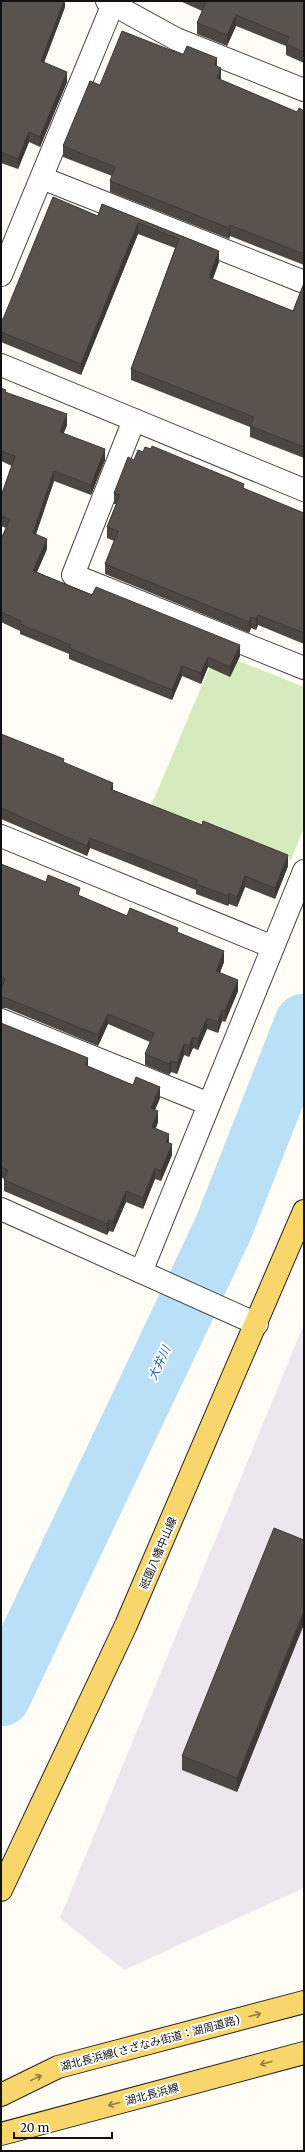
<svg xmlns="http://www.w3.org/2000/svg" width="305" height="2152" font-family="Merriweather,'Noto Sans JP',serif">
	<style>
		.industrial { fill: #eee6ef }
		.green { fill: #d5ebbd }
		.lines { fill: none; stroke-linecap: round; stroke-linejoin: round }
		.river { stroke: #b9e0f7; stroke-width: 59 }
		.minor-casing { stroke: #444; stroke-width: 24 }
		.major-casing { stroke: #222; stroke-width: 24 }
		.minor { stroke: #fff; stroke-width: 22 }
		.major { stroke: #f9d66b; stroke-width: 22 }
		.wall { fill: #4d4742 }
		.shaded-wall { fill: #3f3936 }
		.building { fill: #5a524d; stroke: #3f3936 }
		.oneway { stroke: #917d42 }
		.labels { text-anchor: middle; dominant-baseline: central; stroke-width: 4; stroke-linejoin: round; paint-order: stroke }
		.street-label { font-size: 11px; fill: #111; stroke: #fff }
		.water-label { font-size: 12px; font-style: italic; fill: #1768a6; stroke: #fff }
	</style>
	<rect width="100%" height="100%" fill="#fffdf5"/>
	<polygon class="industrial" points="304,1324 304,1888 124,1970 60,1918"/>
	<polygon class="green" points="216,652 304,687 304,827 291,860 151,806"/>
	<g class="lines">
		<polyline class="river" points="1,1697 223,1229 304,1023"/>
		<g class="minor-casing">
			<g id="minor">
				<polyline points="107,1 176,39 304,90"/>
				<polyline points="42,178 304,282"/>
				<polyline points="1,275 113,4"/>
				<polyline points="1,365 304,490"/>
				<polyline points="134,420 73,575 304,668"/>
				<polyline points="1,836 273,947"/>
				<polyline points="1,1020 209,1104"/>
				<polyline points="1,1209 257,1324"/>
				<polyline points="141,1272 304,871"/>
			</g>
		</g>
		<g class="major-casing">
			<g id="major">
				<polyline points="1,1890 126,1625 304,1211"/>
				<polyline points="1,2095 58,2067 304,2002"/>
				<polyline points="1,2134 304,2053"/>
			</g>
		</g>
		<use href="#minor" class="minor"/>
		<use href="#major" class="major"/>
	</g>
	<g class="wall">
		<polygon points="1,1 65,1 65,7 44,62 67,82 40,147 29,142 18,169 1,163"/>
		<polygon points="180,1 301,1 304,2 304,63 286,55 286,46 236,26 227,46 197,34 197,23 202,11"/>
		<polygon points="183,55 217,66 221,79 221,80 297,112 304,111 304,265 230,236 229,239 110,192 110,181 112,176 63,157 63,146 100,85"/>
		<polygon points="102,204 219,251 219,262 213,279 293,311 304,283 304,458 250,437 250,427 131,380 131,369 175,248 138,234 81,375 1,342 1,319 3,319 98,216"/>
		<polygon points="1,388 6,392 67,425 63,434 105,460 91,495 54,481 36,534 47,549 37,572 240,656 230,677 208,667 201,684 182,676 172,700 69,659 69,654 20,634 20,631 1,622 1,539 6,528 1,526 1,496 12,466 1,461"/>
		<polygon points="143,452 244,489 304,513 304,651 304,644 258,625 256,630 251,628 249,633 105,574 105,564 114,541 107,538 107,527 116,504 114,504 114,493 134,460"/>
		<polygon points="1,734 64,763 113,790 288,866 275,899 245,887 237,907 229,904 228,906 196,894 196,890 90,848 87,856 1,819"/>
		<polygon points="1,864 80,896 127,916 178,932 224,962 220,973 238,991 225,1022 222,1021 218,1033 207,1029 198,1050 193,1048 189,1057 184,1055 177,1074 171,1072 169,1075 145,1065 145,1054 150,1042 108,1024 98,1046 6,1008 1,1008 1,990 2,988 1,988"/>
		<polygon points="1,1023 88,1066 160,1098 155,1110 158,1122 156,1128 169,1143 172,1155 161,1181 155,1179 143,1209 126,1202 113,1232 109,1231 107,1235 4,1191 4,1179 1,1177"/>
		<polygon points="304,1540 304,1624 237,1792 182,1770 182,1756"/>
	</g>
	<g class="shaded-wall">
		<polygon points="64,1 65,1 65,7 41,71 41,61"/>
		<polygon points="236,15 236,26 227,46 227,35"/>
		<polygon points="217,58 217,69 214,65"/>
		<polygon points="221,68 221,79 217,89 217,78"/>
		<polygon points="67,72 67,82 40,147 40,137"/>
		<polygon points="29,132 29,142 18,169 18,159"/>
		<polygon points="138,223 138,234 81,375 81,364"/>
		<polygon points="230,225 230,236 229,239 229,228"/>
		<polygon points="219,251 219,262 210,285 210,274"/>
		<polygon points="67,414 67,425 60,443 60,432"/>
		<polygon points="105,449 105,460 91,495 91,485"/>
		<polygon points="54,471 54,481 33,543 33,533"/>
		<polygon points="47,539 47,549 33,581 33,571"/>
		<polygon points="258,615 258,625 256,630 256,619"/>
		<polygon points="251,617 251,628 249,633 249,622"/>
		<polygon points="240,645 240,656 230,677 230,667"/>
		<polygon points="208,657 208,667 201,684 201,673"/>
		<polygon points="182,666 182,676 172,700 172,690"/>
		<polygon points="113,783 113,794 110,789"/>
		<polygon points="90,838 90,848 87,856 87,846"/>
		<polygon points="288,855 288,866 275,899 275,888"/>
		<polygon points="245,876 245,887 237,907 237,897"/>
		<polygon points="229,893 229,904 228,906 228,896"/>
		<polygon points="224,951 224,962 216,982 216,971"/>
		<polygon points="238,980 238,991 225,1022 225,1011"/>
		<polygon points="222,1010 222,1021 218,1033 218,1022"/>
		<polygon points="108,1014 108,1024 98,1046 98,1035"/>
		<polygon points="207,1018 207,1029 198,1050 198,1039"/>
		<polygon points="193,1037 193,1048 189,1057 189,1046"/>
		<polygon points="184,1044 184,1055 177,1074 177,1063"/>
		<polygon points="88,1058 88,1069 85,1065"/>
		<polygon points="171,1061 171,1072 169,1075 169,1064"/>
		<polygon points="160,1087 160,1098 151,1119 151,1108"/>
		<polygon points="158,1111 158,1122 152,1137 152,1127"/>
		<polygon points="169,1134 169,1144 166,1142"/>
		<polygon points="172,1144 172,1155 161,1181 161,1171"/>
		<polygon points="155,1168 155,1179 143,1209 143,1198"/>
		<polygon points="126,1191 126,1202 113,1232 113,1222"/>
		<polygon points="109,1220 109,1231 107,1235 107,1224"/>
		<polygon points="304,1611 304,1624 237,1792 237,1778"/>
	</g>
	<g class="building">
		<polygon points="1,1 64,1 41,61 67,72 40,137 29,132 18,159 1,152"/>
		<polygon points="204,1 301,1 304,2 304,52 286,44 289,37 236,15 227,35 197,23 206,2"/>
		<polygon points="122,31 183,55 187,46 217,58 214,65 221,68 217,78 297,112 299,108 304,111 304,254 230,225 229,228 110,181 115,167 63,146 90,81 100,85"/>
		<polygon points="53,197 98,216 102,204 219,251 210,274 210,278 293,311 304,283 304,447 250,426 254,417 131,369 179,239 138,223 81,364 1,332 1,319 3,319"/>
		<polygon points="1,388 6,390 5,392 67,414 60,432 105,449 91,485 54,471 33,533 47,539 33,571 92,595 96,587 240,645 230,667 208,657 201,673 182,666 172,690 69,648 71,645 20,624 21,621 1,612 1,539 10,519 1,516 1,496 15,456 1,451"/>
		<polygon points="152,446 232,479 244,484 243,488 304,513 304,633 258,615 256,619 251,617 249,622 105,564 118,531 107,527 120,495 114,493 128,457 134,460 138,450 143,452 145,447 151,449"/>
		<polygon points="1,734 64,759 63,762 113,783 110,789 202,825 203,821 288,855 275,888 245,876 237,897 229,893 228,896 196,884 197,880 90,838 87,846 1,808"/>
		<polygon points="1,864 46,882 48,875 80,888 78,895 127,916 130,908 178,928 177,932 224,951 216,971 238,980 225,1011 222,1010 218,1022 207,1018 198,1039 193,1037 189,1046 184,1044 177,1063 171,1061 169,1064 145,1054 154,1033 108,1014 98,1035 6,998 1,997 1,990 5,979 1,977"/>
		<polygon points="1,1023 88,1058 85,1065 133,1085 136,1077 160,1087 151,1108 158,1111 152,1127 169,1134 166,1142 172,1144 161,1171 155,1168 143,1198 126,1191 113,1222 109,1220 107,1224 4,1180 8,1170 1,1167"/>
		<polygon points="274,1528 304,1540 304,1611 237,1778 182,1756"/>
	</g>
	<defs><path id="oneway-shaft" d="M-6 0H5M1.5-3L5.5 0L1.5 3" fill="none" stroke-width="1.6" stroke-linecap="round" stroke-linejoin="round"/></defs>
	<g class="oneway">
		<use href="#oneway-shaft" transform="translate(255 2015) rotate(-15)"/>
		<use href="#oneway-shaft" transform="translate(266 2063) rotate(165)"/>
		<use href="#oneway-shaft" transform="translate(36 2078) rotate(-26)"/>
		<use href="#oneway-shaft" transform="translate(114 2104) rotate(165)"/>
	</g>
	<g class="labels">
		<g class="street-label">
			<text transform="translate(158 1553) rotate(-67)">祇園八幡中山線</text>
			<text transform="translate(150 2043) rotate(-15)">湖北長浜線(さざなみ街道：湖周道路)</text>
			<text transform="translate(152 2094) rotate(-15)">湖北長浜線</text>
		</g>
		<g class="water-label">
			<text transform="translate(159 1363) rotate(-65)">大井川</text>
		</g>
	</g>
	<rect width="305" height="2152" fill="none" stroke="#111111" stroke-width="4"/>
	<path d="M14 2132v6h98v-6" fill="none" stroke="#111111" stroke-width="2"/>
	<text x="20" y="2132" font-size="12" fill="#111111" stroke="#ffffff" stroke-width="3" paint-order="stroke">20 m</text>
</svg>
